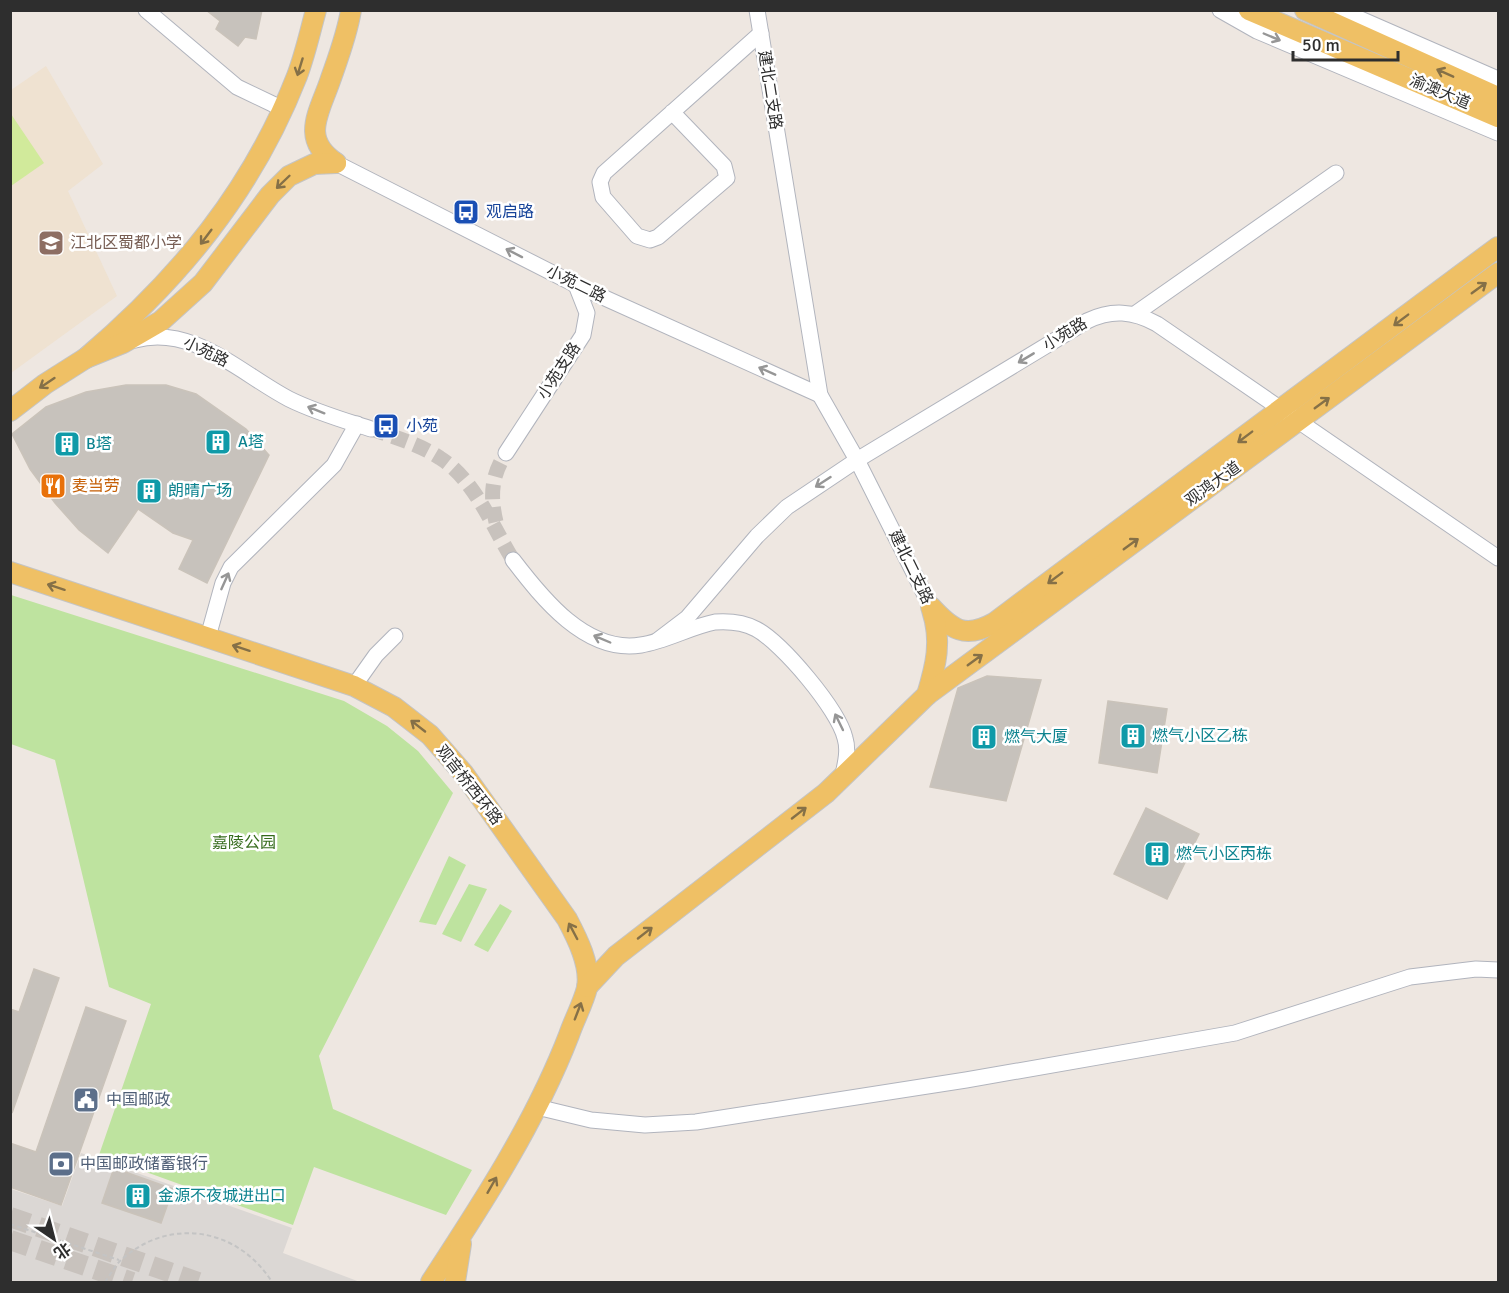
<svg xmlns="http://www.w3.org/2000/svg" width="1509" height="1293" font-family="Signika,'Noto Sans SC',sans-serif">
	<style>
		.education { fill: #efe2d1 }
		.green { fill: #bee39f }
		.pitch { fill: #d1ea9b }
		.plaza { fill: #dbd7d4; fill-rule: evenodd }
		.building { fill: #c7c2bc; stroke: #cac3ba; stroke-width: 1.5 }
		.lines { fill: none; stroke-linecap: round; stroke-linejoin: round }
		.minor-tunnel { stroke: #c8c2bd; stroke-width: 15; stroke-dasharray: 15 8; stroke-linecap: butt }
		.major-tunnel { stroke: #c8c2bd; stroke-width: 20; stroke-dasharray: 20 10; stroke-linecap: butt }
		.minor-casing { stroke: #b1b4bd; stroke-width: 17 }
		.major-casing { stroke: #c4c4c4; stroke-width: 22 }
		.path { stroke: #c4c4c4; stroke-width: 2; stroke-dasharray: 4.5 3; stroke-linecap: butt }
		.minor { stroke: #fff; stroke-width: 15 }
		.major { stroke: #efc065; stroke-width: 20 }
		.oneway { stroke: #969696 }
		.oneway2 { stroke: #857047 }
		.labels { text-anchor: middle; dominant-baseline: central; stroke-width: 5; stroke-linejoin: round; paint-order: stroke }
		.street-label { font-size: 16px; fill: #2e2e2e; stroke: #fff }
		.transit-label { font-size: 16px; fill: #164399; stroke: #fff; text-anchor: start }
		.education-label { font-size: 16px; fill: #785e54; stroke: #fff; text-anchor: start }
		.culture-label { font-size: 16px; fill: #0d838f; stroke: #fff; text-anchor: start }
		.food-label { font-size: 16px; fill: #c56008; stroke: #fff; text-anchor: start }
		.park-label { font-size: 16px; fill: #366c1d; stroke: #fff }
		.service-label { font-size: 16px; fill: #4e5e75; stroke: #fff; text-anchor: start }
	</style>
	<rect width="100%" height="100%" fill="#eee7e1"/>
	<polygon class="education" points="46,66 103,164 68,191 117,296 11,373 11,90"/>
	<g class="green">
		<polygon points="11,595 344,701 387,726 418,751 453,793 319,1056 333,1109 472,1170 446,1215 314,1167 293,1225 99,1155 151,1004 109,987 55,760 11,744"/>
		<polygon points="449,856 466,865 436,925 419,922"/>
		<polygon points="469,884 487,889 461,942 442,934"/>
		<polygon points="500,904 512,911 488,952 474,945"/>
	</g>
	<polygon class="pitch" points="11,114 44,163 11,186 10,186"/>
	<path class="plaza" d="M 81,1153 L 292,1228 L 283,1253 L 360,1282 L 11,1282 L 11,1189 L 62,1206 ZM 115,1169 L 172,1189 L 161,1223 Z"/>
	<g class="building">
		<polygon points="206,10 262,10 256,39 245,37 238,46 216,29 220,21"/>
		<polygon points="126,385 166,385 196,394 246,429 269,455 207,583 179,569 193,540 173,533 138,509 108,553 79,530 55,503 30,469 12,434 46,407 86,392"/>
		<polygon points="987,676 1041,680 1006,801 930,787 958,688"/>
		<polygon points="1108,701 1167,709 1157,773 1099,763"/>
		<polygon points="1146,808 1199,834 1167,899 1114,874"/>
		<polygon points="34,969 59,978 12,1113 10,1009 19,1012"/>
		<polygon points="86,1007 126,1021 61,1205 10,1187 10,1143 36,1152"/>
		<polygon points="114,1168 173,1189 161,1223 102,1203"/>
	</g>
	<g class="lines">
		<g class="minor-tunnel">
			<path d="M 371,429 C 394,437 419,444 440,458 C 475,480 492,526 513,560"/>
			<path d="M 496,522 C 490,496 491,476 506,453"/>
		</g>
		<g class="major-tunnel">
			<polyline points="10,1217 198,1282"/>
			<polyline points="10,1240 132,1282"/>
		</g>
		<g class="minor-casing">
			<g id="minor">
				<polyline points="146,10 237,87 283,109"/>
				<polyline points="757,10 820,395 857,460 931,607"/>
				<polyline points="1220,10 1257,31 1498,133"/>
				<polyline points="1340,10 1498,79"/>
				<polyline points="672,112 724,166 727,178 658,237 650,240 637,236 603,197 600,182 604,173 761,33"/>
				<polyline points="336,163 576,285 820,395"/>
				<polyline points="1135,314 1336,173"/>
				<path d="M 135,340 C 193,324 241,374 289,399 C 315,412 343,420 371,429"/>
				<polyline points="506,453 583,335 587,313 576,285"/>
				<path d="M 513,560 C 542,598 586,654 641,645 C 666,641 690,627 715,622 C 729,621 743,622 756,629 C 782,643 838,709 845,738 C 849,751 845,765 842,779"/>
				<polyline points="208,637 223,583 231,567 334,465 357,424"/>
				<path d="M 658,640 L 687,618 L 757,536 L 787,507 L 857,460 L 1087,321 C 1112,309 1133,311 1157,324 L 1498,558"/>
				<polyline points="354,686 376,655 395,636"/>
				<polyline points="537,1107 591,1120 645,1125 696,1122 966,1080 1235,1033 1410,977 1476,969 1498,970"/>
			</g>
		</g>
		<g class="major-casing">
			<g id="major">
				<polyline points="1249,10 1498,117"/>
				<polyline points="1305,10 1498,97"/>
				<path d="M 336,163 C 300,139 319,113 330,81 C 338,58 347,35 351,10"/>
				<path d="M 86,358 C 179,279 252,191 297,76 C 305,55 310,32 316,10"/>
				<polyline points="10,411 45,384 86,358 123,343 161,321 203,283 270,195 289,176 314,164 336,163"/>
				<path d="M 10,572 L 354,686 L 394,707 L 430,735 L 464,774 L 567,919 C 577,938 591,965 587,988 C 583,1004 574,1020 569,1035 C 535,1123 482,1204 431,1282"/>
				<path d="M 931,607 C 952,630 965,639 994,623 L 1498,247"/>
				<path d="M 927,695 C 936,665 942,641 932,610"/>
				<polyline points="587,987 616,956 826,793 927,695 1498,273"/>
				<polyline points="455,1282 461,1244"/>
			</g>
		</g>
		<g class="path">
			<polyline points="10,1224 119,1260"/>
			<path d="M 105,1282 C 110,1275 115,1266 121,1260 C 170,1216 238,1228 272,1282"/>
		</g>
		<use href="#minor" class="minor"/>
		<use href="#major" class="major"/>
	</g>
	<defs><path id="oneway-shaft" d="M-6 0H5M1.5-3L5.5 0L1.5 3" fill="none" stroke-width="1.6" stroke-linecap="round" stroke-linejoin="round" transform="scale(1.5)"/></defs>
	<g class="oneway">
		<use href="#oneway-shaft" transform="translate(1272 37) rotate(23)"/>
		<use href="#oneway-shaft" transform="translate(514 253) rotate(-153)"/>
		<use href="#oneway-shaft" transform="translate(1026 358) rotate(149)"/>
		<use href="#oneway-shaft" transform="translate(767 371) rotate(-156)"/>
		<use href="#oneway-shaft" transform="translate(316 410) rotate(-158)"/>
		<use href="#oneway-shaft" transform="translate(823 482) rotate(147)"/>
		<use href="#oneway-shaft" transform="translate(225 581) rotate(-66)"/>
		<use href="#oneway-shaft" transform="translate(602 639) rotate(-157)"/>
		<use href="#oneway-shaft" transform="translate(839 722) rotate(-116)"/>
	</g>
	<g class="oneway2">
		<use href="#oneway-shaft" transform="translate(300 67) rotate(107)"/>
		<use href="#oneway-shaft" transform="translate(1445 73) rotate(-156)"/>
		<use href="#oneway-shaft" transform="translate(283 182) rotate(136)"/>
		<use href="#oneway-shaft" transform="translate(206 237) rotate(127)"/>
		<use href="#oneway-shaft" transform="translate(1479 288) rotate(-36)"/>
		<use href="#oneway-shaft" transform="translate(1401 320) rotate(143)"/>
		<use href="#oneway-shaft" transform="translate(47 383) rotate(146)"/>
		<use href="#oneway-shaft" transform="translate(1322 403) rotate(-36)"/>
		<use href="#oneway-shaft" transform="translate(1245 437) rotate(143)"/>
		<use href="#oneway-shaft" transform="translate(1131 544) rotate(-36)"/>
		<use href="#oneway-shaft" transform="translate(1055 578) rotate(143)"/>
		<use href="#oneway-shaft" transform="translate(56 587) rotate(-162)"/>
		<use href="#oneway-shaft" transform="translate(241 648) rotate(-162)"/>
		<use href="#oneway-shaft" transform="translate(975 660) rotate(-36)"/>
		<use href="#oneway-shaft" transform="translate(418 726) rotate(-142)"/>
		<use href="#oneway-shaft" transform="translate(799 813) rotate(-38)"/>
		<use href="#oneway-shaft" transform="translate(573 931) rotate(-118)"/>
		<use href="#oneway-shaft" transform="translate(645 933) rotate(-38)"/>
		<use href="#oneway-shaft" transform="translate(578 1011) rotate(-69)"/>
		<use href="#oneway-shaft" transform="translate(492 1185) rotate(-60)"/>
	</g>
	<defs>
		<g id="bus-square" transform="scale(1.35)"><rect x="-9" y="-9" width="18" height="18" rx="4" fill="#1a4fb4" stroke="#fff"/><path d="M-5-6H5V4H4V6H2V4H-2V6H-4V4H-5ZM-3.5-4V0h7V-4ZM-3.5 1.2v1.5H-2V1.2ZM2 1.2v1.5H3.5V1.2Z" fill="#fff"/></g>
		<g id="school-square" transform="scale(1.35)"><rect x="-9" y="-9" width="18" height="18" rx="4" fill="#8d6e63" stroke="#fff"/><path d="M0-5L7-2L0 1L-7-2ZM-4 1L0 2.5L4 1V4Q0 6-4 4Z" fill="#fff"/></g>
		<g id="building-square" transform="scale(1.35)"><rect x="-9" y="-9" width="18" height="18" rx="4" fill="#0f9aa8" stroke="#fff"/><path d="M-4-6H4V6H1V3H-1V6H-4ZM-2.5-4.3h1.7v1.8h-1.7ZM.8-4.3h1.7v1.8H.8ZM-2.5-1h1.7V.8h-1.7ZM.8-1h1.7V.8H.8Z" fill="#fff"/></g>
		<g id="restaurant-square" transform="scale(1.35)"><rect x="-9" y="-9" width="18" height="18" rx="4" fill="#e8710a" stroke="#fff"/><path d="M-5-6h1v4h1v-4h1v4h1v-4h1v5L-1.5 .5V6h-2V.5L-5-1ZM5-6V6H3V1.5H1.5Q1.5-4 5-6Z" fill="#fff"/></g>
		<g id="civic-square" transform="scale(1.35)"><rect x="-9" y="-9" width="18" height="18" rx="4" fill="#5c6f8a" stroke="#fff"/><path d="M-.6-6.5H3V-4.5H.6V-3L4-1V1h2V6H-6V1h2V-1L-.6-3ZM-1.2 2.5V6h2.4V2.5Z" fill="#fff"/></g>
		<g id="bank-square" transform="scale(1.35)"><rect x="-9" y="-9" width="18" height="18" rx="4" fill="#5c6f8a" stroke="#fff"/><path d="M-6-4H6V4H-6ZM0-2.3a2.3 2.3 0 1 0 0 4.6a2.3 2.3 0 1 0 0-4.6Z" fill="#fff"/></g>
	</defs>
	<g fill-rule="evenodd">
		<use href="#bus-square" x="466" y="212"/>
		<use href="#school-square" x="51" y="243"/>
		<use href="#bus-square" x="386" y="426"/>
		<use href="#building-square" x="218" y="442"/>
		<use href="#building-square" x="67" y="444"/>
		<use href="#restaurant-square" x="53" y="486"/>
		<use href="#building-square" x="149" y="491"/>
		<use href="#building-square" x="1133" y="736"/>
		<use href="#building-square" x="984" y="737"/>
		<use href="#building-square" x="1157" y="854"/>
		<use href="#civic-square" x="86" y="1100"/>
		<use href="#bank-square" x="61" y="1164"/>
		<use href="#building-square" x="138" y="1196"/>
	</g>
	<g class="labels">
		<g class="street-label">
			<text transform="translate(770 90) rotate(81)">建北二支路</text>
			<text transform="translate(1440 92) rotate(23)">渝澳大道</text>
			<text transform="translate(576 284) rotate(26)">小苑二路</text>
			<text transform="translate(1065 334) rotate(-31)">小苑路</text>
			<text transform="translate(206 352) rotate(26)">小苑路</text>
			<text transform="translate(559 371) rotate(-57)">小苑支路</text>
			<text transform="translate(1213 484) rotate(-36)">观鸿大道</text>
			<text transform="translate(911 567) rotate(64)">建北二支路</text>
			<text transform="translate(469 785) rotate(52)">观音桥西环路</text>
		</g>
		<g class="transit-label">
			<text x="486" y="212">观启路</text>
			<text x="406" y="426">小苑</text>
		</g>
		<g class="education-label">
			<text x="70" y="243">江北区蜀都小学</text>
		</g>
		<g class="culture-label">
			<text x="238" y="442">A塔</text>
			<text x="86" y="444">B塔</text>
			<text x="168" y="491">朗晴广场</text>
			<text x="1152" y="736">燃气小区乙栋</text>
			<text x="1004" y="737">燃气大厦</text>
			<text x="1176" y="854">燃气小区丙栋</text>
			<text x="158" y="1196">金源不夜城进出口</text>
		</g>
		<g class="food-label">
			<text x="72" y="486">麦当劳</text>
		</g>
		<g class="park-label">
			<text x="244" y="843">嘉陵公园</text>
		</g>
		<g class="service-label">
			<text x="106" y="1100">中国邮政</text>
			<text x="80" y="1164">中国邮政储蓄银行</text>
		</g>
	</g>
	<rect width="1509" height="1293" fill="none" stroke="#2e2e2e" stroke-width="24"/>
	<g transform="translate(54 1239) rotate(145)" stroke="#ffffff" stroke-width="4.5" paint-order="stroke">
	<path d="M0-4.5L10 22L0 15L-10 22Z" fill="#2e2e2e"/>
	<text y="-9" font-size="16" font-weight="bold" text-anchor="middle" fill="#2e2e2e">北</text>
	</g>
	<path d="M1293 51v9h105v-9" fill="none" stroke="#2e2e2e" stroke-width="3"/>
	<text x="1302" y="51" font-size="18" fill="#2e2e2e" stroke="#ffffff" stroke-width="4.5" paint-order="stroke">50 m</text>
</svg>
